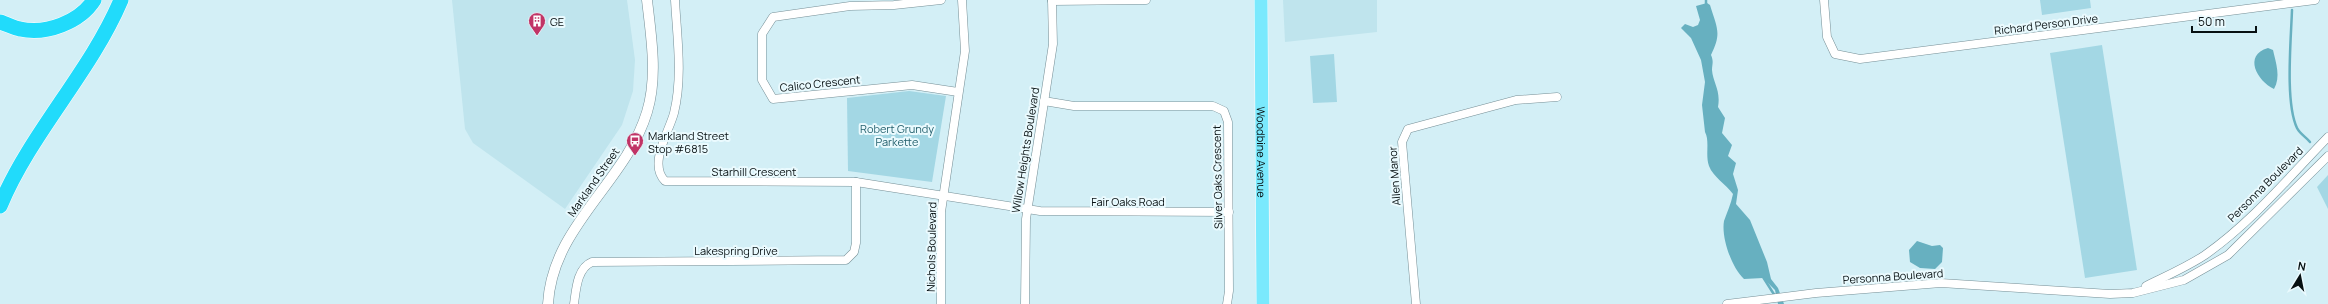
<svg xmlns="http://www.w3.org/2000/svg" width="2328" height="304" font-family="Manrope,sans-serif">
	<style>
		.built { fill: #bfe4ed }
		.green { fill: #a3d7e4 }
		.water { fill: #67b0c0 }
		.lines { fill: none; stroke-linecap: round; stroke-linejoin: round }
		.stream { stroke: #67b0c0; stroke-width: 2.5 }
		.minor-casing { stroke: #768f96; stroke-width: 9 }
		.tertiary-casing { stroke: #768f96; stroke-width: 11 }
		.primary-casing { stroke: #fff; stroke-width: 14 }
		.motorway-casing { stroke: #fff; stroke-width: 16 }
		.minor { stroke: #fff; stroke-width: 8 }
		.tertiary { stroke: #fff; stroke-width: 10 }
		.primary { stroke: #7ae9fd; stroke-width: 13 }
		.motorway { stroke: #21dbfb; stroke-width: 15 }
		.labels { text-anchor: middle; dominant-baseline: central; stroke-width: 4; stroke-linejoin: round; paint-order: stroke }
		.poi-label { font-size: 11px; fill: #071012; stroke: #eafafe; text-anchor: start }
		.street-label { font-size: 11px; fill: #071012; stroke: #eafafe }
		.park-label { font-size: 11px; fill: #24606d; stroke: #eafafe }
	</style>
	<rect width="100%" height="100%" fill="#d3eff6"/>
	<g class="built">
		<polygon points="452,0 627,0 635,60 633,91 622,125 565,209 473,143 465,129"/>
		<polygon points="1283,0 1377,0 1377,32 1285,42"/>
	</g>
	<g class="green">
		<polygon points="2040,0 2090,0 2091,8 2042,15"/>
		<polygon points="2102,45 2137,270 2085,278 2050,53"/>
		<polygon points="1334,54 1337,102 1313,103 1310,56"/>
		<polygon points="909,91 946,96 932,182 848,171 847,98"/>
		<polygon points="2328,175 2328,209 2317,187"/>
	</g>
	<g class="water">
		<path d="M 1707,3 L 1710,5 C 1717,28 1722,33 1711,55 C 1714,62 1712,64 1712,70 C 1713,83 1721,90 1718,107 L 1725,118 L 1722,133 L 1732,145 L 1728,156 L 1736,163 L 1733,174 L 1738,190 L 1736,204 L 1750,220 L 1767,262 L 1771,279 L 1778,288 L 1784,304 L 1778,304 L 1775,290 L 1763,278 L 1744,279 C 1732,268 1721,238 1724,221 C 1727,212 1731,204 1733,194 C 1726,184 1713,177 1709,166 C 1705,155 1710,141 1705,132 L 1702,105 L 1705,82 L 1701,60 L 1691,38 L 1681,28 L 1685,24 L 1693,27 L 1698,25 L 1700,20 L 1696,6 Z"/>
		<path d="M 2268,48 L 2273,50 C 2276,63 2281,77 2274,89 C 2257,81 2243,55 2268,48 Z"/>
		<polygon points="1917,241 1932,246 1940,245 1943,248 1942,262 1935,269 1920,268 1910,262 1909,250"/>
	</g>
	<g class="lines">
		<g class="stream">
			<polyline points="1706,0 1706,5"/>
			<path d="M 2292,10 C 2291,40 2285,103 2297,128 C 2300,134 2306,137 2310,142"/>
			<polyline points="1763,277 1775,296"/>
		</g>
		<g class="minor-casing">
			<g id="minor">
				<path d="M 675,0 C 677,37 683,76 674,113 C 669,132 648,164 665,181 L 856,182 L 1040,211 L 1229,212"/>
				<polyline points="941,0 894,5 850,6 773,17 762,34 762,80 773,99 912,85 958,92"/>
				<polyline points="1824,0 1827,37 1835,54 1860,59 2315,0"/>
				<polyline points="1052,1 1146,0"/>
				<polyline points="1044,101 1074,106 1213,106 1224,111 1228,122 1229,291 1227,304"/>
				<path d="M 2146,286 C 2166,276 2187,267 2205,255 C 2252,222 2289,177 2328,137"/>
				<path d="M 574,304 C 576,290 577,268 592,262 L 846,260 L 854,252 L 856,243 L 856,182"/>
				<polyline points="941,304 941,212 965,51 962,0"/>
				<polyline points="1025,304 1026,219 1053,44 1052,0"/>
				<polyline points="1416,304 1402,142 1408,129 1516,100 1557,97"/>
				<polyline points="1727,304 1816,293 1941,283 2110,294 2133,293 2184,280 2228,255 2328,156"/>
			</g>
		</g>
		<g class="tertiary-casing">
			<path id="tertiary" d="M 548,304 C 552,226 626,182 647,112 C 658,76 651,36 647,0"/>
		</g>
		<g class="primary-casing">
			<g id="primary">
				<path id="s1" d="M 1261,0 L 1263,304"/>
			</g>
		</g>
		<g class="motorway-casing">
			<g id="motorway">
				<path d="M 0,22 C 7,24 14,28 20,29 C 46,35 80,22 94,0"/>
				<path d="M 0,206 C 31,132 90,73 121,0"/>
			</g>
		</g>
		<use href="#minor" class="minor"/>
		<use href="#tertiary" class="tertiary"/>
		<use href="#primary" class="primary"/>
		<use href="#motorway" class="motorway"/>
	</g>
	<defs>
		<g id="building-pin" transform="scale(0.9)"><path d="M0 17L-7.5 6A9.5 9.5 0 1 1 7.5 6Z" fill="#c13466" stroke="#eafafe"/><path d="M-4-6H4V6H1V3H-1V6H-4ZM-2.5-4.3h1.7v1.8h-1.7ZM.8-4.3h1.7v1.8H.8ZM-2.5-1h1.7V.8h-1.7ZM.8-1h1.7V.8H.8Z" fill="#fff"/></g>
		<g id="bus-pin" transform="scale(0.9)"><path d="M0 17L-7.5 6A9.5 9.5 0 1 1 7.5 6Z" fill="#c13466" stroke="#eafafe"/><path d="M-5-6H5V4H4V6H2V4H-2V6H-4V4H-5ZM-3.5-4V0h7V-4ZM-3.5 1.2v1.5H-2V1.2ZM2 1.2v1.5H3.5V1.2Z" fill="#fff"/></g>
	</defs>
	<g fill-rule="evenodd">
		<use href="#building-pin" x="537" y="21"/>
		<use href="#bus-pin" x="635" y="141"/>
	</g>
	<g class="labels">
		<g class="poi-label">
			<text x="550" y="21">GE</text>
			<text x="648" y="135">Markland Street<tspan x="648" dy="13">Stop #6815</tspan></text>
		</g>
		<g class="street-label">
			<text transform="translate(2046 24) rotate(-7)">Richard Person Drive</text>
			<text transform="translate(820 83) rotate(-6)">Calico Crescent</text>
			<text transform="translate(1025 150) rotate(-81)">Willow Heights Boulevard</text>
			<text stroke="none"><textPath href="#s1" startOffset="152">Woodbine Avenue</textPath></text>
			<text x="754" y="171">Starhill Crescent</text>
			<text transform="translate(1394 176) rotate(-94)">Allen Manor</text>
			<text transform="translate(1217 177) rotate(-91)">Silver Oaks Crescent</text>
			<text transform="translate(593 182) rotate(-55)">Markland Street</text>
			<text transform="translate(2265 184) rotate(-45)">Personna Boulevard</text>
			<text x="1128" y="201">Fair Oaks Road</text>
			<text transform="translate(931 247) rotate(-89)">Nichols Boulevard</text>
			<text x="736" y="250">Lakespring Drive</text>
			<text transform="translate(1893 276) rotate(-4)">Personna Boulevard</text>
		</g>
		<g class="park-label">
			<text x="897" y="128">Robert Grundy<tspan x="897" dy="13">Parkette</tspan></text>
		</g>
	</g>
	<g transform="translate(2300 276) rotate(10)" stroke="#eafafe" stroke-width="3" paint-order="stroke">
	<path d="M0-3L7 15L0 10L-7 15Z" fill="#071012"/>
	<text y="-6" font-size="11" font-weight="bold" text-anchor="middle" fill="#071012">N</text>
	</g>
	<path d="M2192 26v6h64v-6" fill="none" stroke="#071012" stroke-width="2"/>
	<text x="2198" y="26" font-size="12" fill="#071012" stroke="#eafafe" stroke-width="3" paint-order="stroke">50 m</text>
</svg>
